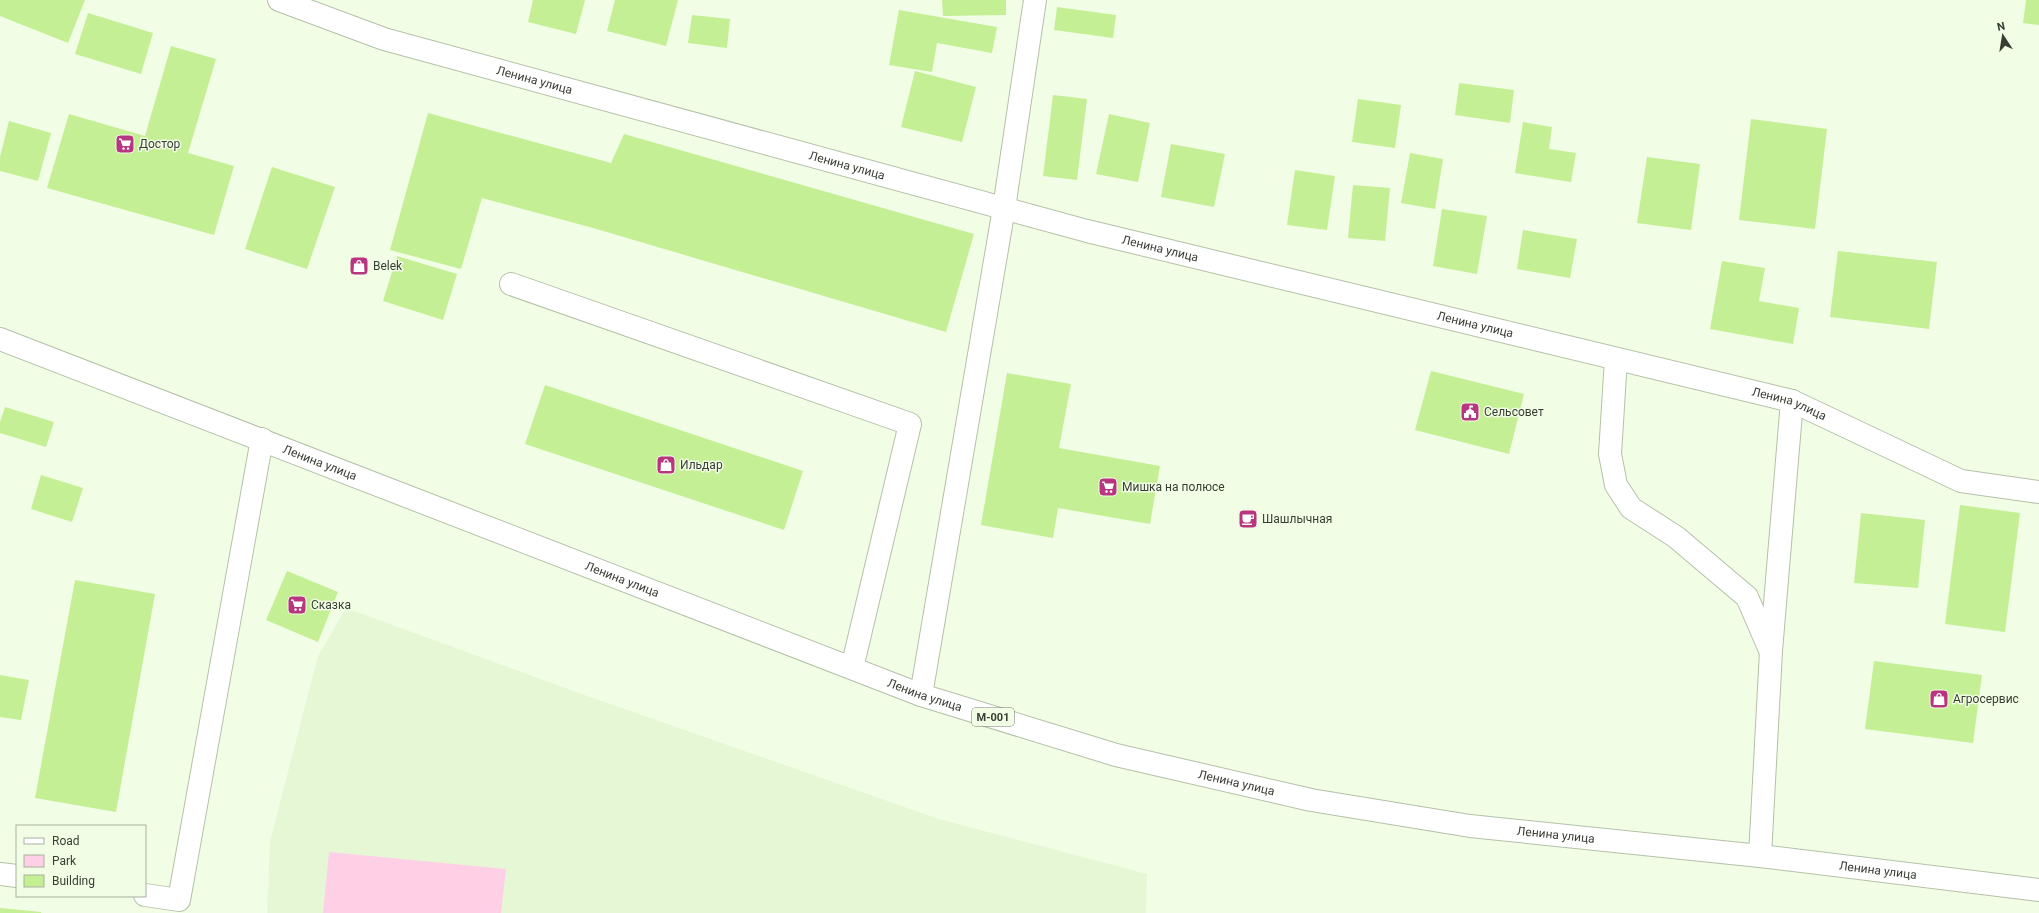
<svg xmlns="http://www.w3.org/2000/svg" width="2039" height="913" font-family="Roboto,sans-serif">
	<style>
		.built { fill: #e6f7d6 }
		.green { fill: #ffd0e5 }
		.building { fill: #c4ef95 }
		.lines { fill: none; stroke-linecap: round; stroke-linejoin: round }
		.minor-casing { stroke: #b4c1a8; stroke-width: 24 }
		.major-casing { stroke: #b4c1a8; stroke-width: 24 }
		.minor { stroke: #fff; stroke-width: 22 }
		.major { stroke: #fff; stroke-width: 22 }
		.labels { text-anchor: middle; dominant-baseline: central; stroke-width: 3; stroke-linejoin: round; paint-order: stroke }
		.shield { fill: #f1fee5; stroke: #707869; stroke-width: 1 }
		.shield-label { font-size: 11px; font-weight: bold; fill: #393e34 }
		.street-label { font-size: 12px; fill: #393e34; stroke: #f1fee5 }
		.poi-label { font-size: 12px; fill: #393e34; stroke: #f1fee5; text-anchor: start }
	</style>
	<rect width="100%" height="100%" fill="#f1fee5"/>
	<polygon class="built" points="346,608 579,693 939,819 1147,874 1146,913 267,913 270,841 318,656"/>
	<polygon class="green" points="329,852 506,869 501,913 323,913"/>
	<g class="building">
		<polygon points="0,0 85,0 68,43 0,16"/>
		<polygon points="533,0 585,0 576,34 528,22"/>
		<polygon points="615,0 678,0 666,46 607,31"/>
		<polygon points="942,0 1006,0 1006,15 943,16"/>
		<polygon points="2026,0 2039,0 2039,25 2023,23"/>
		<polygon points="1057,7 1116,15 1113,38 1054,30"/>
		<polygon points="899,10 997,27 992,53 937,43 932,72 889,65"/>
		<polygon points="88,13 153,33 141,74 75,54"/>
		<polygon points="692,15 730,19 727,48 688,43"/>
		<polygon points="171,46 216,59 188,153 234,166 214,235 47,188 69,114 145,136"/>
		<polygon points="915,71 976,87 962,142 901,127"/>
		<polygon points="1459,83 1514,90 1510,123 1455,115"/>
		<polygon points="1053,95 1087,99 1077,180 1043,176"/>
		<polygon points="1358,99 1401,105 1395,148 1352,142"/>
		<polygon points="428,113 611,163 624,134 974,234 946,332 593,228 482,198 461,269 390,250"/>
		<polygon points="1109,114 1150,123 1138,182 1096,174"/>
		<polygon points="1751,119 1827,129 1815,229 1739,220"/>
		<polygon points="9,121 51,133 38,181 0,171 0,157"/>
		<polygon points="1523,122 1552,127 1549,149 1576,153 1571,182 1515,173"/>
		<polygon points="1171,144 1225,154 1214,207 1161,197"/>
		<polygon points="1410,153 1443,159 1435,209 1401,203"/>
		<polygon points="1647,157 1700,164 1691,230 1637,223"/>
		<polygon points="272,167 335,187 307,269 245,249"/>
		<polygon points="1295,170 1335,176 1327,230 1287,225"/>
		<polygon points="1353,185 1390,188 1385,241 1348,238"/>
		<polygon points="1442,209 1487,216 1477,274 1433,266"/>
		<polygon points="1523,230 1577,239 1570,278 1517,269"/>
		<polygon points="1838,251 1937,262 1929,329 1830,317"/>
		<polygon points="397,256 457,274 443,320 383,301"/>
		<polygon points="1722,261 1765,268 1759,301 1799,308 1793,344 1710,329"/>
		<polygon points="1431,371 1524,394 1509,454 1415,430"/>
		<polygon points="1007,373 1071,384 1059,448 1160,466 1150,524 1058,508 1053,538 981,525"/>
		<polygon points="545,385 803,471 784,530 525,444"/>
		<polygon points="5,407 54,422 46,447 0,433 0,422"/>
		<polygon points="41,475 83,488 72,522 31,509"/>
		<polygon points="1960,505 2020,513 2005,632 1945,624"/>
		<polygon points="1861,513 1925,520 1918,588 1854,583"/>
		<polygon points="287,571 338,592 318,642 266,620"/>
		<polygon points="75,580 155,594 116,812 35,798"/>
		<polygon points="1874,661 1982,675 1973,743 1865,729"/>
		<polygon points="0,675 29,680 21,720 0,717"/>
		<polygon points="0,908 41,912 41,913 0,913"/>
	</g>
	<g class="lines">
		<g class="minor-casing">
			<g id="minor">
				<path id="s1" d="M 279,0 L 384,39 L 1087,231 L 1792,401 L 1961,481 L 2039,492"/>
				<polyline points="511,284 910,424 852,668"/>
				<polyline points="1616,359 1610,454 1616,485 1631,508 1676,537 1747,597 1770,650"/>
				<polyline points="921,695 1004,208 1035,0"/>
				<polyline points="1760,856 1771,651 1792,401"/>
				<polyline points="0,874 17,876"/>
				<polyline points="145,895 179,900 262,439"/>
			</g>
		</g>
		<g class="major-casing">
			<g id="major">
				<path id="s2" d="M 0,339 L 921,695 L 1116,755 L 1311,800 L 1470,826 L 1760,856 L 2039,890"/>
			</g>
		</g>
		<use href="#minor" class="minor"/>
		<use href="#major" class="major"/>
	</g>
	<defs>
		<g id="supermarket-square" transform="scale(1)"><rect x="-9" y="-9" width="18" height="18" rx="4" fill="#b8367f" stroke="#f1fee5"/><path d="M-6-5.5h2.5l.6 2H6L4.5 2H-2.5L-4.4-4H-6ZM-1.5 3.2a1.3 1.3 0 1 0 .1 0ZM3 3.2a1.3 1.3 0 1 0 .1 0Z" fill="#fff"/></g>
		<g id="shop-square" transform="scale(1)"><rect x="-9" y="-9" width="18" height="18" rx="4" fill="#b8367f" stroke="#f1fee5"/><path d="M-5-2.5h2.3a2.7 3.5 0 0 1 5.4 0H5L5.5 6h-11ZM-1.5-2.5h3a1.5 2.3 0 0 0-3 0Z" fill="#fff"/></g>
		<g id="civic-square" transform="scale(1)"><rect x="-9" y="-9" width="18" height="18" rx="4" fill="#b8367f" stroke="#f1fee5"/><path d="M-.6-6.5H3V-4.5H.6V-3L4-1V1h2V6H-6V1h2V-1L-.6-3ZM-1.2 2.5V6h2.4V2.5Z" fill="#fff"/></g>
		<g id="cafe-square" transform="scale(1)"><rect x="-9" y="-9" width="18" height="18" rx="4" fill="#b8367f" stroke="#f1fee5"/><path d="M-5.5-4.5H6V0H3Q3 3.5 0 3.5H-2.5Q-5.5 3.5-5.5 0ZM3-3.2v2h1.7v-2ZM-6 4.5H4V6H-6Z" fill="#fff"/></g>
	</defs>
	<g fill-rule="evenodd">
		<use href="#supermarket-square" x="125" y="144"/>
		<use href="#shop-square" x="359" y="266"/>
		<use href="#civic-square" x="1470" y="412"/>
		<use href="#shop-square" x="666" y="465"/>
		<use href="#supermarket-square" x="1108" y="487"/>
		<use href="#cafe-square" x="1248" y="519"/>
		<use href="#supermarket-square" x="297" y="605"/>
		<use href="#shop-square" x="1939" y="699"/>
	</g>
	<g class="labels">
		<rect class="shield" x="972" y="708" width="42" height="18" rx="3"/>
		<g class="shield-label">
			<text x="993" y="717">М-001</text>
		</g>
		<g class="street-label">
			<text stroke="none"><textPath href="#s1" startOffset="268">Ленина улица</textPath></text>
			<text stroke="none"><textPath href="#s1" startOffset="592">Ленина улица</textPath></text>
			<text stroke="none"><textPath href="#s1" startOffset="916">Ленина улица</textPath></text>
			<text stroke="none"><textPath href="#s1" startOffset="1240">Ленина улица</textPath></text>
			<text stroke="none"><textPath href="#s1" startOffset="1564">Ленина улица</textPath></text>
			<text stroke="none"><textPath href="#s2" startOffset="343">Ленина улица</textPath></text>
			<text stroke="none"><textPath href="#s2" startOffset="667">Ленина улица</textPath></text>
			<text stroke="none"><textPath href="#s2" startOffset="991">Ленина улица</textPath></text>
			<text stroke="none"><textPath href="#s2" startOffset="1315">Ленина улица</textPath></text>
			<text stroke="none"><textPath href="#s2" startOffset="1639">Ленина улица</textPath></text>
			<text stroke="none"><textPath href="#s2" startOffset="1963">Ленина улица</textPath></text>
		</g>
		<g class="poi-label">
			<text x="139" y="144">Достор</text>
			<text x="373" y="266">Belek</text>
			<text x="1484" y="412">Сельсовет</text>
			<text x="680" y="465">Ильдар</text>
			<text x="1122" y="487">Мишка на полюсе</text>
			<text x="1262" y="519">Шашлычная</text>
			<text x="311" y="605">Сказка</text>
			<text x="1953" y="699">Агросервис</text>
		</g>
	</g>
	<rect x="16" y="825" width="130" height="72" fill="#f1fee5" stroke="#a7b19e"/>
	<rect x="24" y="838" width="20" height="6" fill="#ffffff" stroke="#a7b19e"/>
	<text x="52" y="845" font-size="12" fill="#393e34">Road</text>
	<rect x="24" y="855" width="20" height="12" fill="#ffd0e5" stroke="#a7b19e"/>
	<text x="52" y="865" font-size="12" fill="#393e34">Park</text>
	<rect x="24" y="875" width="20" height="12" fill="#c4ef95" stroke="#a7b19e"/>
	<text x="52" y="885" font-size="12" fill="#393e34">Building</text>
	<g transform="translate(2003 36) rotate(348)" stroke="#f1fee5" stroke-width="3" paint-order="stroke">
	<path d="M0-3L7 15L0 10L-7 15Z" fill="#393e34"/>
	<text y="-6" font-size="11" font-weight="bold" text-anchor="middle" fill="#393e34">N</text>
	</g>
</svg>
